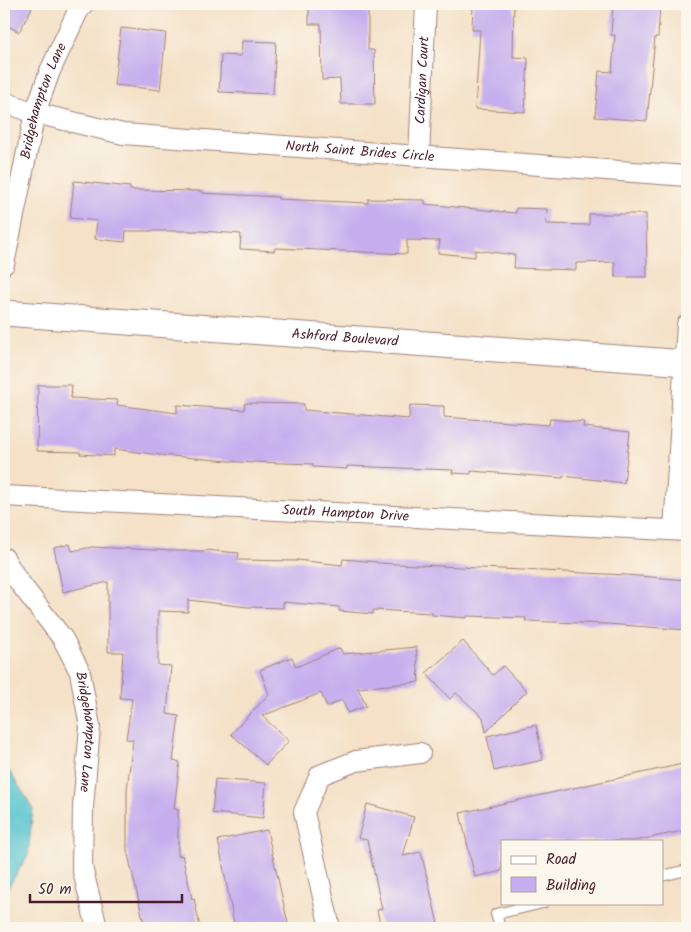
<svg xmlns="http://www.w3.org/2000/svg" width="691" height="932" font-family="Kalam,sans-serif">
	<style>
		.water { fill: #57c4ce; stroke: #50727c }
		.building { fill: #c6aeee }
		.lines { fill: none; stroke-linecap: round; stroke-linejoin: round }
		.service-casing { stroke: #9f8079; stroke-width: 12 }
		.minor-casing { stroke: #9f8079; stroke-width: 22 }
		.tertiary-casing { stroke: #9f8079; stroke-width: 27 }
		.service { stroke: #fff; stroke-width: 10 }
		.minor { stroke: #fff; stroke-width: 20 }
		.tertiary { stroke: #fff; stroke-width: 25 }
		.labels { text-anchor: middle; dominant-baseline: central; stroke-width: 4.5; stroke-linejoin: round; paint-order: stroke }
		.street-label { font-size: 14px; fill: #4a1f2b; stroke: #fbf7ec }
	</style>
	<rect width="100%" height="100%" fill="#fbf7ec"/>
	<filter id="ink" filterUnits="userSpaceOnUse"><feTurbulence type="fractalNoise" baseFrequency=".02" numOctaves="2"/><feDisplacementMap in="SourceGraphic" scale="10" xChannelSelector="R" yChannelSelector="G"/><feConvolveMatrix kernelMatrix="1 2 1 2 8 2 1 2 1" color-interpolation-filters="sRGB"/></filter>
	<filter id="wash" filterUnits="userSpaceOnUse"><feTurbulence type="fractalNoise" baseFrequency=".0096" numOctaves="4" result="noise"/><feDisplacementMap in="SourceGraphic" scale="20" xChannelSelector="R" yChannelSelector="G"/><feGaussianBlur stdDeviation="1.12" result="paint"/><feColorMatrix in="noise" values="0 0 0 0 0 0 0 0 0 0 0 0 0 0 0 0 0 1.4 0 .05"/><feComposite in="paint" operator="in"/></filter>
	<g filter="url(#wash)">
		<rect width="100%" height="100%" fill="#f4e1c7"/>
		<polygon class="water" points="4,763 33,808 28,855 4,894"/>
		<g id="blocks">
			<g class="building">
				<polygon points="4,4 34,4 19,32 4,24"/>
				<polygon points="309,4 368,4 368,50 374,50 375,104 341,104 340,79 322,80 321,24 309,24"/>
				<polygon points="473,4 514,4 513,57 528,58 525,112 475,109 480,30 472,30"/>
				<polygon points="613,4 660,4 658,37 655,37 647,121 595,117 599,71 612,72 615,35 611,35"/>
				<polygon points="121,28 166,33 160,90 114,85"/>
				<polygon points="242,41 276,42 273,94 219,92 221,55 241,56"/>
				<polygon points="74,181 130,187 130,190 202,191 202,193 278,197 278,199 368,203 368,199 425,200 425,204 516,213 516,208 547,209 546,224 589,225 589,214 646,214 647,277 615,277 615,262 576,263 576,270 514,268 515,255 475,250 475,257 438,253 440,241 407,240 407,254 275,248 274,251 240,249 241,234 202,231 126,231 125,242 95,239 97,221 70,218"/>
				<polygon points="38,385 72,385 71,398 118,400 117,405 177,413 177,405 244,410 245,403 304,404 304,410 409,419 410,405 444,406 444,417 549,425 550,419 584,422 583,427 630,432 624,483 563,476 563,478 471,471 471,474 452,473 453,470 347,466 347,469 313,467 313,464 253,462 252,463 160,455 114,449 114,456 80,454 80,452 37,451"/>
				<polygon points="70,544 72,551 92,547 174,551 205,551 205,550 239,553 238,560 297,561 297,560 342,565 343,559 377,562 377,563 626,575 687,580 687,630 608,624 525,621 526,618 467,616 467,618 432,615 432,613 373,610 373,614 339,611 339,607 283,602 283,608 248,607 188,600 188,612 158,611 158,665 171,666 167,714 179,716 173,761 180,762 174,809 178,809 178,856 182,855 192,899 194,898 200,928 145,928 127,850 127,789 133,740 126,739 132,699 120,698 123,652 108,652 108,582 63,592 54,548"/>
				<polygon points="463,641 493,675 503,666 527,691 486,732 483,717 456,693 450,699 426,673"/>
				<polygon points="416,647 419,682 358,688 366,706 348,713 342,700 327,707 321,693 262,716 289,741 266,765 231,734 269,694 260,670 292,657 296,667 340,648 343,654"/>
				<polygon points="536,725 543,760 494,771 487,736"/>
				<polygon points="687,763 687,830 635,841 502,841 502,871 475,877 460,813"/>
				<polygon points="215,779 266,783 263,818 212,813"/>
				<polygon points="367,804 414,817 403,856 421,852 439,928 381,928 377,910 382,909 367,840 358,838"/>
				<polygon points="267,830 289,928 235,928 218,840"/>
			</g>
		</g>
	</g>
	<g filter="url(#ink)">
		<use href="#blocks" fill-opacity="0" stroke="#9f8079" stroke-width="1"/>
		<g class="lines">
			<g class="service-casing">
				<g id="service">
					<polyline points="662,876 687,870"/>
					<polyline points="500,928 496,914 543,903"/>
				</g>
			</g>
			<g class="minor-casing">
				<g id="minor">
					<path id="s1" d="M 4,102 L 35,113 L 123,134 L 687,176"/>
					<path id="s2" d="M 419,156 L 426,4"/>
					<path id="s3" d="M 4,264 L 35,113 L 50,71 L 77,13 L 83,4"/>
					<path id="s4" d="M 4,496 L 687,531"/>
					<polyline points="674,530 687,325"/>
					<path id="s5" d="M 4,558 L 16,578 L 63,639 L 80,672 L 90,727 L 83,807 L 82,867 L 97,928"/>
					<polyline points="330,928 304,812 320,775 356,761 420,753"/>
				</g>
			</g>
			<g class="tertiary-casing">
				<g id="tertiary">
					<path id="s6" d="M 4,313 L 687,363"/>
				</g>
			</g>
			<use href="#service" class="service"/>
			<use href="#minor" class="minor"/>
			<use href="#tertiary" class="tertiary"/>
		</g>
	</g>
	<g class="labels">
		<g class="street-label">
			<text stroke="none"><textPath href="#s2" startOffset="76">Cardigan Court</textPath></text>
			<text stroke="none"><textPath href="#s3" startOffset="168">Bridgehampton Lane</textPath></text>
			<text stroke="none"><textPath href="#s1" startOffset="361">North Saint Brides Circle</textPath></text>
			<text stroke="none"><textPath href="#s6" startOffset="342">Ashford Boulevard</textPath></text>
			<text stroke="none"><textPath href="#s4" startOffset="342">South Hampton Drive</textPath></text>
			<text stroke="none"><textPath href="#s5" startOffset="198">Bridgehampton Lane</textPath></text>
		</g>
	</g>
	<rect width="691" height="932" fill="none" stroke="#fbf7ec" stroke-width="20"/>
	<rect x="501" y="840" width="162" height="65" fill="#fbf7ec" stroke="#b4a19f"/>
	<rect x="511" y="856" width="25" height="8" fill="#ffffff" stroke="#b4a19f"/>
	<text x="546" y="864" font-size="15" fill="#4a1f2b">Road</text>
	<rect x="511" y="877" width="25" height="15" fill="#c6aeee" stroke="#b4a19f"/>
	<text x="546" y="890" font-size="15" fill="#4a1f2b">Building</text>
	<path d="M30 894v8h152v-8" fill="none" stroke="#4a1f2b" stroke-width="2.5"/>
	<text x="38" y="894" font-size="15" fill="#4a1f2b" stroke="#fbf7ec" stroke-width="4" paint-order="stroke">50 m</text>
</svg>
